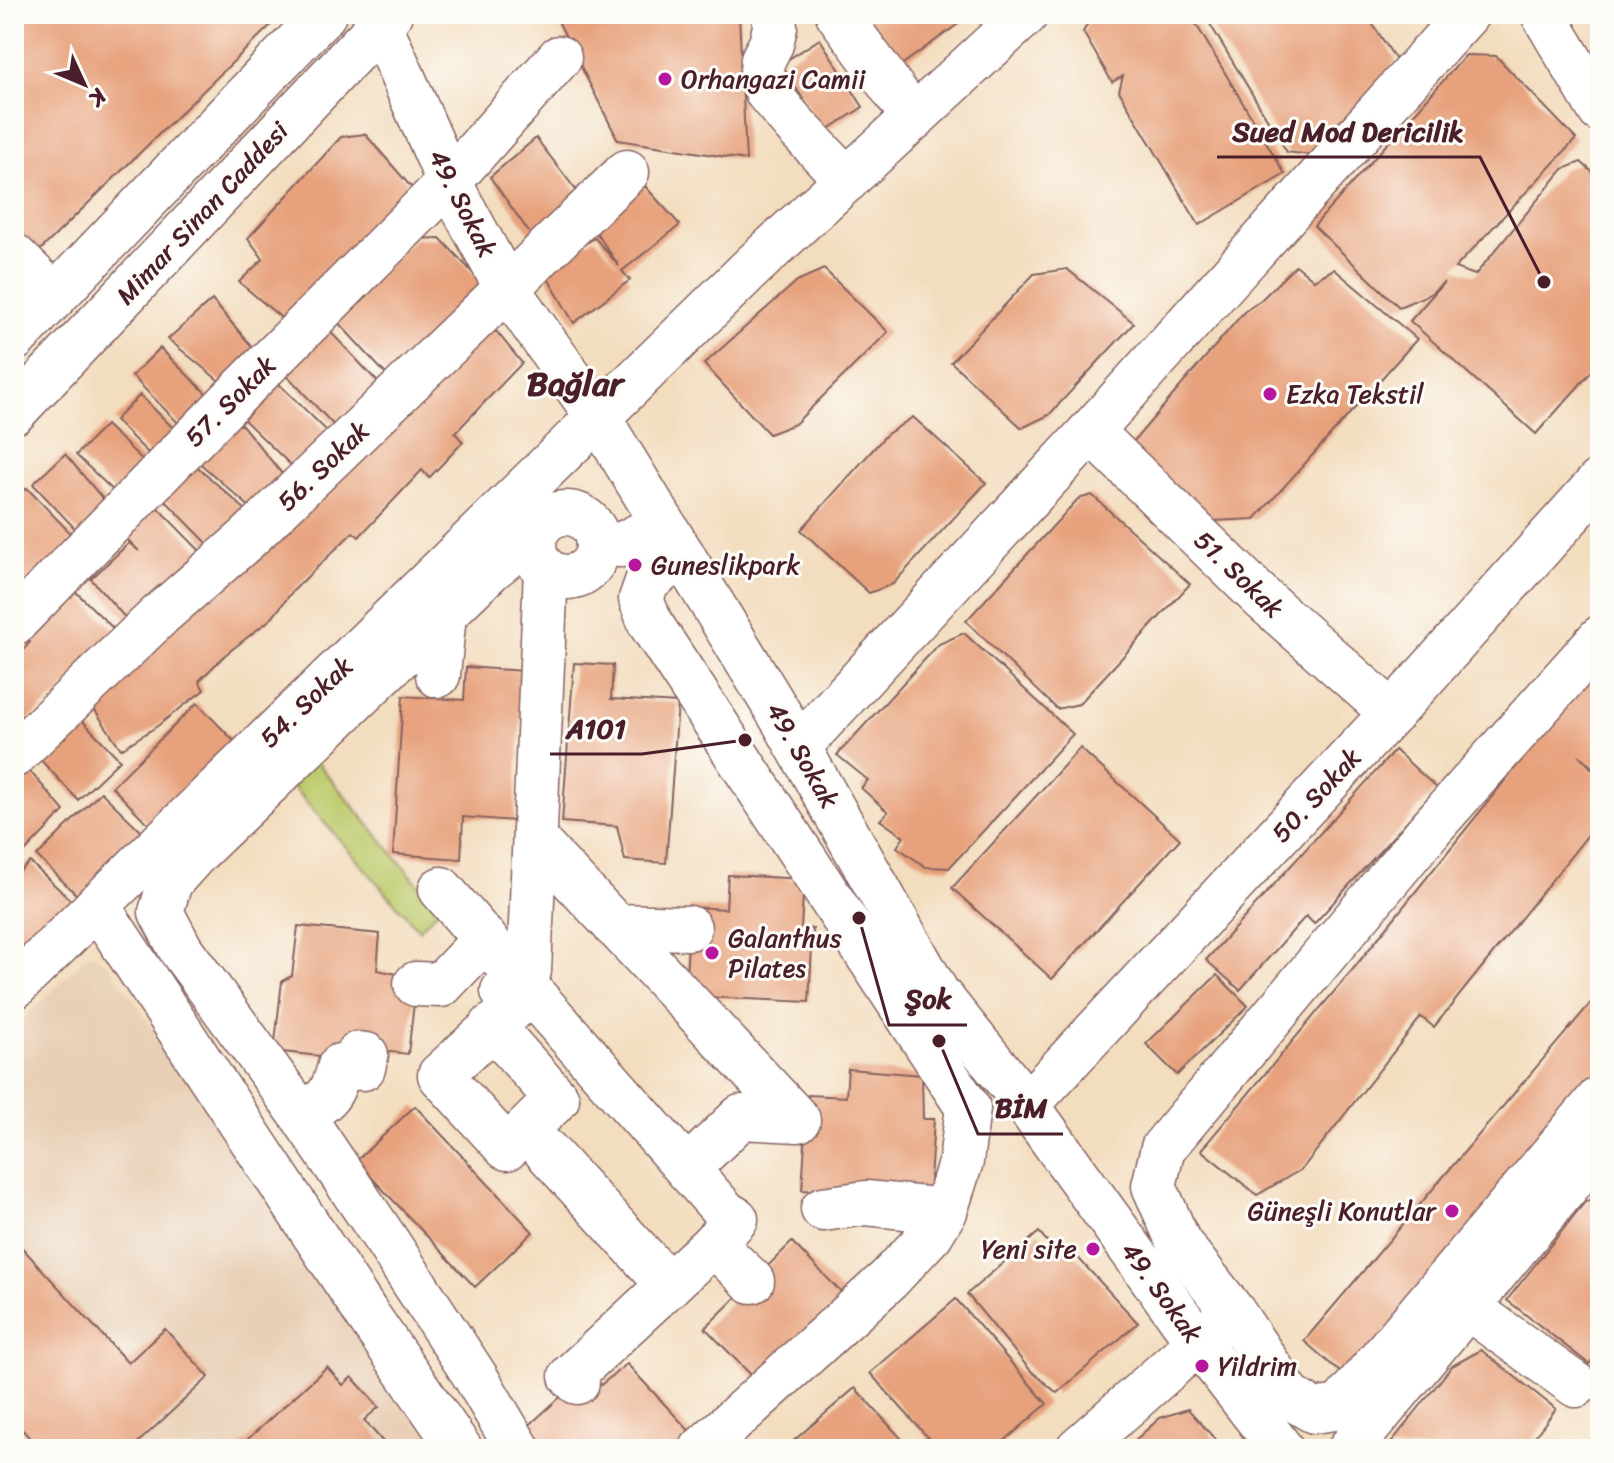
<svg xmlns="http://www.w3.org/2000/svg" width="1614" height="1463" font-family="Sriracha,sans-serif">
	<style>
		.built { fill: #e8cfb5 }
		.green { fill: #bdcb6d; stroke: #84754c; stroke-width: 2 }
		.building { fill: #e7a17c }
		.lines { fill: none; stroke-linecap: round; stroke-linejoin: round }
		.minor-casing { stroke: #85625f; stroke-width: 47 }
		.major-casing { stroke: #85625f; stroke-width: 47 }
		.minor { stroke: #fff; stroke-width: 44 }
		.major { stroke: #fff; stroke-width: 44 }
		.poi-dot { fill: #b5179e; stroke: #fdfcf7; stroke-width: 3 }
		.labels { text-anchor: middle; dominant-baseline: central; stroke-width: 6; stroke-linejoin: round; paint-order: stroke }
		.poi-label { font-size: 26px; fill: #4a1f2b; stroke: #fdfcf7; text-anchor: start }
		.street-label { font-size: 26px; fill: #4a1f2b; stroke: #fdfcf7 }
		.district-label { font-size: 34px; font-weight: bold; fill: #4a1f2b; stroke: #fdfcf7 }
		.leader { fill: none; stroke: #4a1f2b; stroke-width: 3 }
		.callout-dot { fill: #4a1f2b; stroke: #fdfcf7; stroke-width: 3 }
		.callout-label { font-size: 28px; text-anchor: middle; font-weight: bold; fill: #4a1f2b; stroke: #fdfcf7; stroke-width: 6; stroke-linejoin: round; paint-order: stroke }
	</style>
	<rect width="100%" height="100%" fill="#fdfcf7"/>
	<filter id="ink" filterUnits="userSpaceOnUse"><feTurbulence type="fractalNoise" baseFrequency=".0125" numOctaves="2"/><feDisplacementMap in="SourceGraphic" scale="16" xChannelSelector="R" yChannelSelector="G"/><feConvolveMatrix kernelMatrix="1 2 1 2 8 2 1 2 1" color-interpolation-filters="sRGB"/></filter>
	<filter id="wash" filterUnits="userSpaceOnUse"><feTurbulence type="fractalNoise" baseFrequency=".006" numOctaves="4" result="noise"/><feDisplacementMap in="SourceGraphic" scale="32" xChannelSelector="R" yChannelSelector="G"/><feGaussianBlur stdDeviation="1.8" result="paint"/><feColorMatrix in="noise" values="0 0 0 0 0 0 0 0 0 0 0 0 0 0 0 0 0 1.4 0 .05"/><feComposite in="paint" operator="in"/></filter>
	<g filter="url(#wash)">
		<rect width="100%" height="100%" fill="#f3ddbf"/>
		<polygon class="built" points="90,953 107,963 359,1318 443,1449 14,1449 14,1029"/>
		<polygon class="green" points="315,760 439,909 419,930 292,786"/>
		<g id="blocks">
			<g class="building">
				<polygon points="14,14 282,14 27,263 14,238"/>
				<polygon points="559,14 739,14 746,160 618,140 557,19"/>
				<polygon points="853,14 972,14 893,71"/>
				<polygon points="1093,14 1190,14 1285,174 1199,225 1119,91 1123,76 1112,82 1083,32"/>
				<polygon points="1204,14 1366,14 1396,60 1319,156 1287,152"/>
				<polygon points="820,39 863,107 824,132 781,64"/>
				<polygon points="1466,55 1496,56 1576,139 1455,268 1475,275 1563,169 1581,162 1600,179 1600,362 1536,434 1410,321 1444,282 1430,294 1399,307 1314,226"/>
				<polygon points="365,134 418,195 292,327 239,282 263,259 248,238 341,137"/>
				<polygon points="536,138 582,198 536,242 490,177"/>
				<polygon points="644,185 680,225 622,271 630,280 574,323 542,268 595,238 619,266 590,223 617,195"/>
				<polygon points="440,238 489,290 393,382 335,319 414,239"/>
				<polygon points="1296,265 1314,280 1334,269 1417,339 1255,519 1191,522 1126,450 1244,312 1261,300"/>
				<polygon points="824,269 888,332 795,424 769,434 704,364 797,281"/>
				<polygon points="1067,269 1134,323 1049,415 1022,428 951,362 1034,274"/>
				<polygon points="212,300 260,356 229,389 168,339"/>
				<polygon points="326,327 386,391 341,433 281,369"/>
				<polygon points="478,331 497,332 522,363 455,433 463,442 429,478 422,470 359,537 353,532 292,592 272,618 225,655 199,681 204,690 156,727 121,749 94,709 121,674 413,399 424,400 418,392"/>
				<polygon points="160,348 216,403 185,430 132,376"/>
				<polygon points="275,380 332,436 297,471 240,416"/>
				<polygon points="140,395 181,436 156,461 115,420"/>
				<polygon points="913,417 986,483 893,584 869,593 801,530 886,435"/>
				<polygon points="224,424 242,425 288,481 253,510 195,459"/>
				<polygon points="106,425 150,467 121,498 76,455"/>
				<polygon points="65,454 109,506 81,535 33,484"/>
				<polygon points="191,461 249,513 213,549 160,495"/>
				<polygon points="27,488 75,538 14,602 14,499"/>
				<polygon points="1092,495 1190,584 1079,704 1057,709 966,621 1078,499"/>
				<polygon points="148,498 203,554 129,622 91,579 129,543 139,551 116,528"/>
				<polygon points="75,591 122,637 14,733 14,661 30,642 21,630"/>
				<polygon points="964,633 1073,734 949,868 926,867 897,847 904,837 880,820 888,812 861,788 868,780 837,755 939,644"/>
				<polygon points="574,663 613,665 611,699 678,703 666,863 625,860 617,826 562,822"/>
				<polygon points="466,667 524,671 514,821 463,817 461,859 393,854 403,696 464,700"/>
				<polygon points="1600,670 1600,775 1579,755 1600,777 1600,820 1434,1027 1421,1017 1302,1169 1257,1195 1201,1150 1354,968 1549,726"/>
				<polygon points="197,703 240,747 155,831 112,787"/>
				<polygon points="78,716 120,760 78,800 37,756"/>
				<polygon points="1080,748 1180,839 1052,979 952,888"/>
				<polygon points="1395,750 1437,788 1314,924 1306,916 1240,990 1206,960"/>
				<polygon points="29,770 64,811 19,858 14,853 14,773"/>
				<polygon points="101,792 147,837 83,901 37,856"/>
				<polygon points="30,862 77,906 14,966 14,876"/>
				<polygon points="728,875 804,879 801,928 813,929 809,1002 685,996 690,907 726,909"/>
				<polygon points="298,926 380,934 377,970 417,978 408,1054 358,1048 357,1060 274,1051 282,981 292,976"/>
				<polygon points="1217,975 1248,1006 1177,1075 1146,1044"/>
				<polygon points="1600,992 1600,1080 1347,1378 1304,1341"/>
				<polygon points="848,1069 922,1075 923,1119 934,1119 929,1197 802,1190 808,1095 846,1097"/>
				<polygon points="415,1106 533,1232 475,1287 356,1161"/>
				<polygon points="1600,1195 1600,1350 1589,1364 1507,1300 1585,1202"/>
				<polygon points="1039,1232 1058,1254 1069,1248 1138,1323 1057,1393 1030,1370 967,1294"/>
				<polygon points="14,1239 128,1363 165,1329 209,1377 131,1449 20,1449 31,1439 14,1421"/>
				<polygon points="792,1242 845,1296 758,1382 705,1328"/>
				<polygon points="956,1299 1047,1404 995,1449 938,1449 870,1373"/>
				<polygon points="1481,1350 1556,1409 1525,1449 1386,1449 1452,1366"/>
				<polygon points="627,1364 695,1437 682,1449 544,1449 525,1429 588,1372 598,1387"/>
				<polygon points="327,1367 343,1385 352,1377 379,1407 364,1420 384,1443 377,1449 237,1449"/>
				<polygon points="855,1388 911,1449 784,1449"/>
				<polygon points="1188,1409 1224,1449 1125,1449 1160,1418"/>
			</g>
		</g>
	</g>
	<g filter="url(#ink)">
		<use href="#blocks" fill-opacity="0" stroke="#85625f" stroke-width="2"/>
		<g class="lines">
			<g class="minor-casing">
				<g id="minor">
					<polyline points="379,14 380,25 449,182 506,287 598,417 783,720 937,993 1027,1105 1198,1342 1281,1449"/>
					<polyline points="774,14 775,27 771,44 763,59 762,71 767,92 793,123 847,180"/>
					<polyline points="838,14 914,118"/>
					<polyline points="1543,14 1600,110"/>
					<polyline points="14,256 55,296"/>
					<polyline points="1091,431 1263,599 1392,713"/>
					<circle cx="566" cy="545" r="32"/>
					<polyline points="598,543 621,545 663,523"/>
					<polyline points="682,554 647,582 641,599 650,623 968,1108 961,1161 945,1211 866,1203 823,1209"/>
					<polyline points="14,623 243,388 449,182 559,58"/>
					<polyline points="1600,638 1431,828 1163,1148 1154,1186 1179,1243 1233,1312 1290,1397 1314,1411 1340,1407 1600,1098"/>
					<polyline points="438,675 444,614"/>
					<polyline points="799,746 1091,431 1467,14"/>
					<polyline points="14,755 161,614 248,538 627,172"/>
					<polyline points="535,840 798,1120 741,1117 687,1169 521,981 529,971 546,570"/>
					<polyline points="441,889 521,981 503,991"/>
					<polyline points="97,905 368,1316 460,1449"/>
					<polyline points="615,926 689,928"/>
					<polyline points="416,984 441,985 485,939"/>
					<polyline points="14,987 753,266 1026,14"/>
					<polyline points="492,1026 557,1099 507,1148 440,1075 531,992"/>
					<polyline points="1027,1105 1392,713 1600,481"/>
					<path d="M 301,1114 C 328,1100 332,1096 340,1066 L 363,1068 L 366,1055 L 358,1054"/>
					<polyline points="545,1150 669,1285"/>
					<polyline points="713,1244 752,1281"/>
					<polyline points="1467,1307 1576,1385"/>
					<polyline points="577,1382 571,1376 713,1244 736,1219 726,1213 687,1169"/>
					<polyline points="518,1449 475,1376 388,1243 301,1114 181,950 161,912 170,882 196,853 491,569 536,533"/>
					<polyline points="702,1449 889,1279 931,1234 945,1211"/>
					<polyline points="1078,1449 1220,1323"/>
					<polyline points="1350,1449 1600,1146"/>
				</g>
			</g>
			<g class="major-casing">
				<g id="major">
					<polyline points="14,339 324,14"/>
					<polyline points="14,412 390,14"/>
				</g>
			</g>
			<use href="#minor" class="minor"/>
			<use href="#major" class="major"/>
		</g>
	</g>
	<g class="poi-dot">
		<circle cx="665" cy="79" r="8"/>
		<circle cx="1270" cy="394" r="8"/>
		<circle cx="635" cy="565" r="8"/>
		<circle cx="712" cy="953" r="8"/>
		<circle cx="1452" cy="1211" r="8"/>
		<circle cx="1093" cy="1249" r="8"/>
		<circle cx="1202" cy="1366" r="8"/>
	</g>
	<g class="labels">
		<g class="poi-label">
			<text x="681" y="79">Orhangazi Camii</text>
			<text x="1286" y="394">Ezka Tekstil</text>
			<text x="651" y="565">Guneslikpark</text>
			<text x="728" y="938">Galanthus<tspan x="728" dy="30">Pilates</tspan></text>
			<text x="1436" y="1211" text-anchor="end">Güneşli Konutlar</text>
			<text x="1077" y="1249" text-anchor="end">Yeni site</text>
			<text x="1218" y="1366">Yildrim</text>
		</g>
		<g class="street-label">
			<text transform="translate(463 203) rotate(63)">49. Sokak</text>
			<text transform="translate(202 213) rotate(-47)">Mimar Sinan Caddesi</text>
			<text transform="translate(230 401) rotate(-45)">57. Sokak</text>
			<text transform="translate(323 466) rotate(-44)">56. Sokak</text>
			<text transform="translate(1239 574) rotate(44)">51. Sokak</text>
			<text transform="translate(306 702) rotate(-44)">54. Sokak</text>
			<text transform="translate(803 755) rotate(60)">49. Sokak</text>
			<text transform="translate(1316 795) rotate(-47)">50. Sokak</text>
			<text transform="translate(1162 1292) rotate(54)">49. Sokak</text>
		</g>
		<g class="district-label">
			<text x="575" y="384">Bağlar</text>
		</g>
	</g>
	<path class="leader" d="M1544 282L1480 157H1217M745 740L642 754H550M859 918L889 1025H967M939 1041L978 1134H1063"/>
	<g class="callout-dot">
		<circle cx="1544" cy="282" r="8"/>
		<circle cx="745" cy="740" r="8"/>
		<circle cx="859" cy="918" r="8"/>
		<circle cx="939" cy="1041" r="8"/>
	</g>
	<g class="callout-label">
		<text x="1348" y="141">Sued Mod Dericilik</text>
		<text x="596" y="738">A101</text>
		<text x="928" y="1008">Şok</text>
		<text x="1021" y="1117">BİM</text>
	</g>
	<rect width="1614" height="1463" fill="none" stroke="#fdfcf7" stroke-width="48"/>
	<g transform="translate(84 84) rotate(134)" stroke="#fdfcf7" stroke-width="6" paint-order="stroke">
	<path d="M0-6L14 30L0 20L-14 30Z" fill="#4a1f2b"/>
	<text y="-12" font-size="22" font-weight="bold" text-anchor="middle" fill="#4a1f2b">K</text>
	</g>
</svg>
